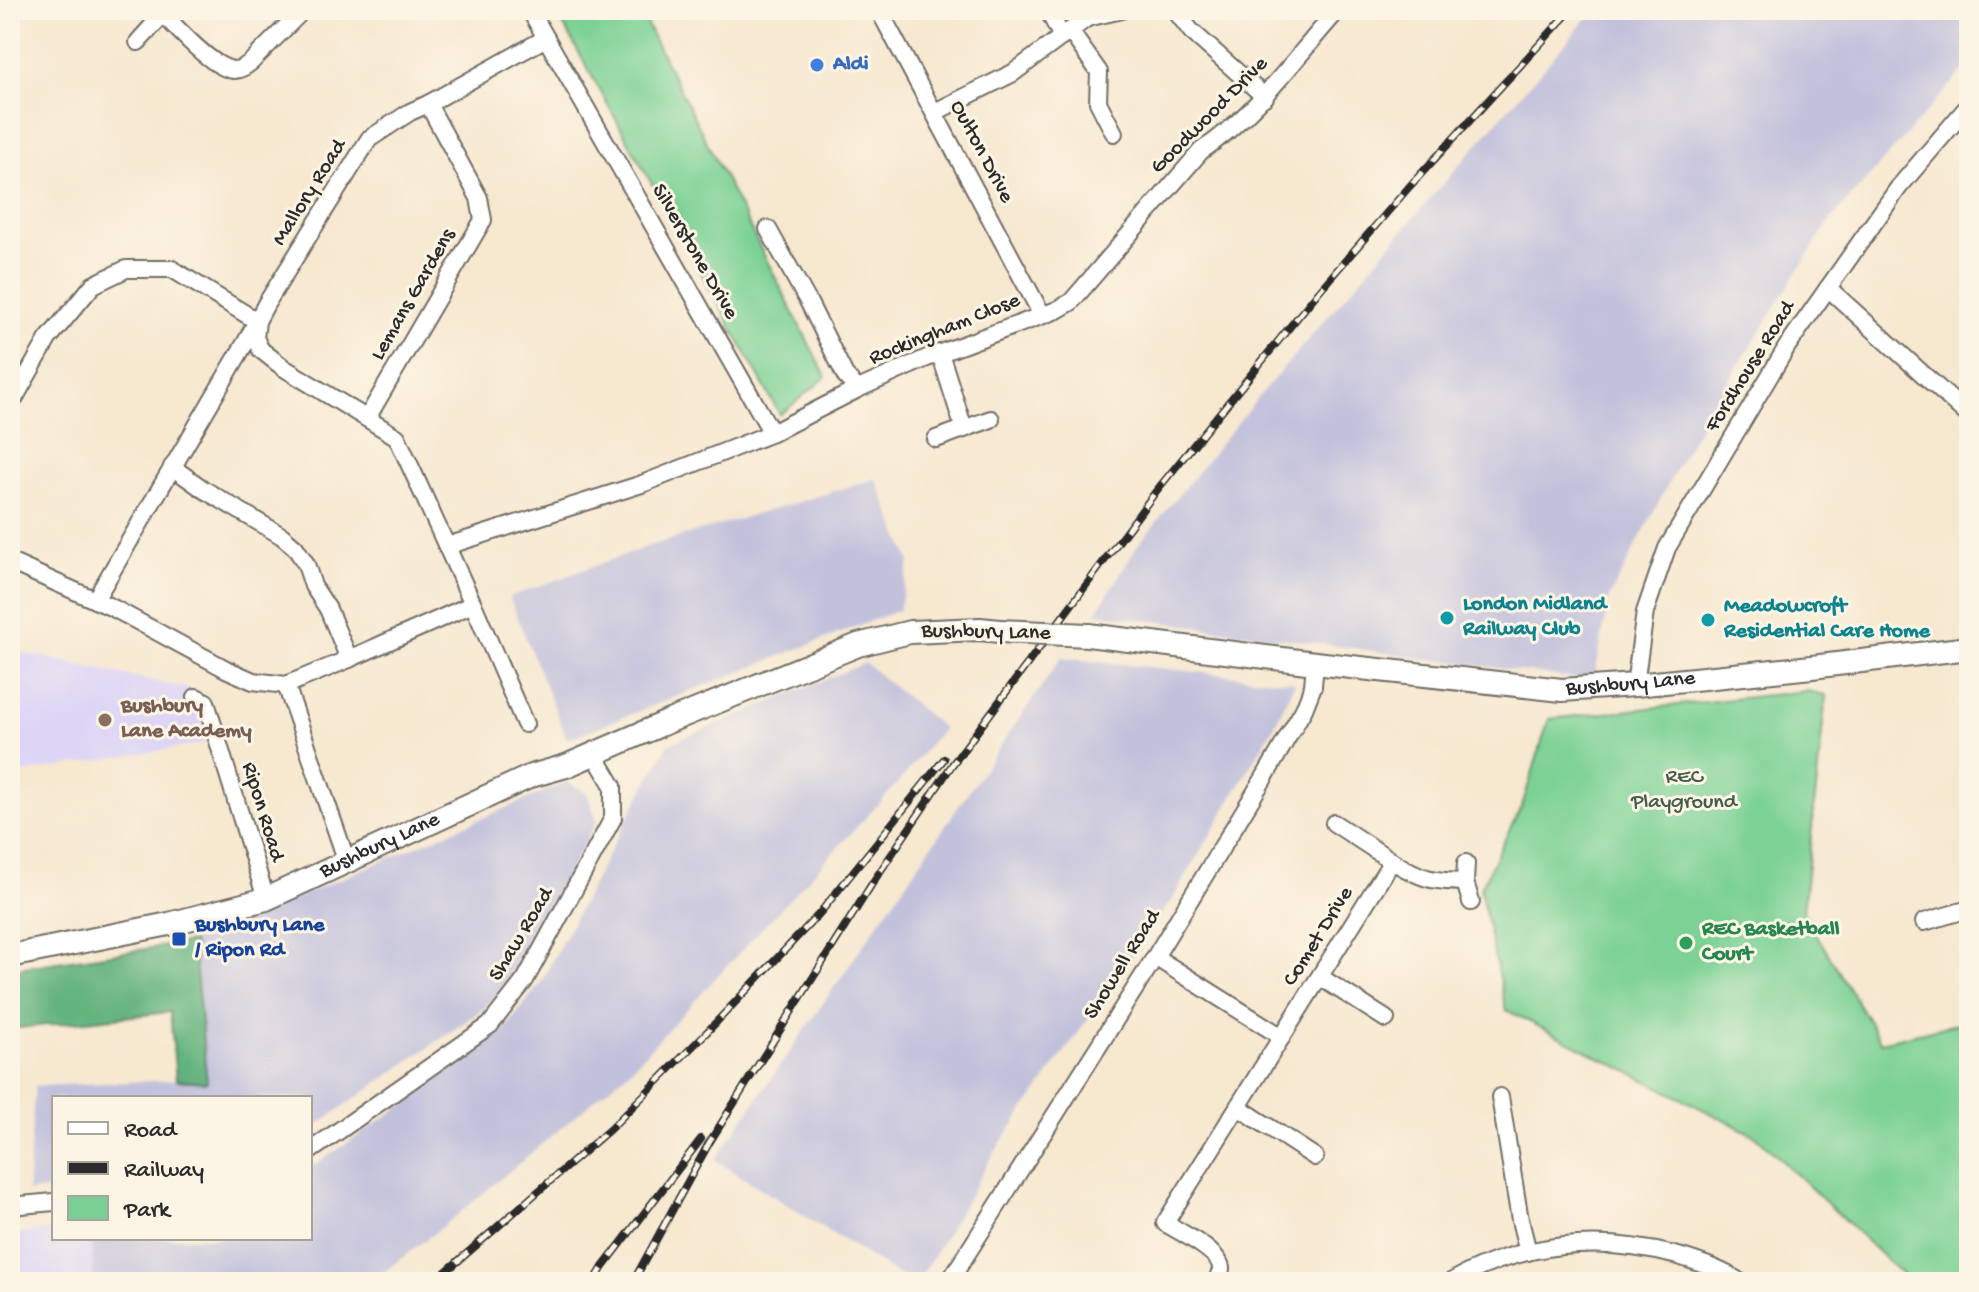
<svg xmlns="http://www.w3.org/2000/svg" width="1979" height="1292" font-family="'Gochi Hand',sans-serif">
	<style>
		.built { fill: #ddd5f6 }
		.industrial { fill: #c2c1dc }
		.green { fill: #7bd195; stroke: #537e60; stroke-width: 2 }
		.forest { fill: #64b37e; stroke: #486f54; stroke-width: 2 }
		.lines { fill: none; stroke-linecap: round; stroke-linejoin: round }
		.minor-casing { stroke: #726d65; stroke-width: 20 }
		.tertiary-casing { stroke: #726d65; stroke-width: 26 }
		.minor { stroke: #fff; stroke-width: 16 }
		.tertiary { stroke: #fff; stroke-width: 22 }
		.rail-casing { stroke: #2b2b2b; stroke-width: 8 }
		.rail { stroke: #fcf5e5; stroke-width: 5; stroke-dasharray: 15; stroke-linecap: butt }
		.tertiary-bridge-casing { stroke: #726d65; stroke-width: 26; stroke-linecap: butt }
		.tertiary-bridge { stroke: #fff; stroke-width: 22 }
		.shop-dot { fill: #3f7fe0; stroke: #fcf5e5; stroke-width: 3 }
		.culture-dot { fill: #0f9aa8; stroke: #fcf5e5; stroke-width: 3 }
		.education-dot { fill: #8d6e63; stroke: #fcf5e5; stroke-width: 3 }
		.transit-dot { fill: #1a4fb4; stroke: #fcf5e5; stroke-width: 3 }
		.leisure-dot { fill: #2e9e5b; stroke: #fcf5e5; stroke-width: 3 }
		.labels { text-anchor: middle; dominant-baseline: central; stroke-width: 6; stroke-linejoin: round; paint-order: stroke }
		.shop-label { font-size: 22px; font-weight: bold; fill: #366cbe; stroke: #fcf5e5; text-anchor: start }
		.street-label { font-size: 22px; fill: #2b2b2b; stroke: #fcf5e5 }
		.culture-label { font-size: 22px; font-weight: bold; fill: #0d838f; stroke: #fcf5e5; text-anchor: start }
		.education-label { font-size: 22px; font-weight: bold; fill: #785e54; stroke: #fcf5e5; text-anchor: start }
		.park-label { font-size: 22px; fill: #435d4b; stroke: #fcf5e5 }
		.transit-label { font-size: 22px; font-weight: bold; fill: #164399; stroke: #fcf5e5; text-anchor: start }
		.leisure-label { font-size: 22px; font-weight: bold; fill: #27864d; stroke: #fcf5e5; text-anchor: start }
	</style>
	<rect width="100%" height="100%" fill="#fcf5e5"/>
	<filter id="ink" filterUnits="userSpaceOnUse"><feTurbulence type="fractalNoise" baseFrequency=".0125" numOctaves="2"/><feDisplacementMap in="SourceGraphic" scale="16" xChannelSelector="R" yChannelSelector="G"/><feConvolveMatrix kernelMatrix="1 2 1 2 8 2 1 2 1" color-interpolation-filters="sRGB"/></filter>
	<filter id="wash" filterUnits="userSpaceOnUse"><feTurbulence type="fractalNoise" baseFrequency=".006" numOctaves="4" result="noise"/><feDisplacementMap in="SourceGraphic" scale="32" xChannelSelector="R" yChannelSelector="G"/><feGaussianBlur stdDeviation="1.8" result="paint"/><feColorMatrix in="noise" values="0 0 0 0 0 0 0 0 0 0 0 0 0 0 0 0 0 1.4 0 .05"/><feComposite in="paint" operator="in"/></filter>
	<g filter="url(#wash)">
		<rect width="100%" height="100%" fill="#f7e8d0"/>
		<g class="built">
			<polygon points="10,650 195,690 206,743 10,775"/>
			<polygon points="54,1229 54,1238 91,1238 94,1282 10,1282 10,1234"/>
		</g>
		<g class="industrial">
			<polygon points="1594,10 1969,10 1969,64 1829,222 1689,444 1609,598 1594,681 1096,613 1138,545 1265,389"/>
			<polygon points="876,479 910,561 899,610 567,739 509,597 649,546"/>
			<polygon points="1061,658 1295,682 1275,725 1175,895 996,1150 918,1282 910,1282 715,1160"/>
			<polygon points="865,663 943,728 899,782 631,1069 461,1212 371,1282 94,1282 91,1238 310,1238 310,1168 387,1116 504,1030 540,984 624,824 669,744"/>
			<polygon points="567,782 587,793 597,821 505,984 485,1008 310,1130 310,1098 54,1098 54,1189 27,1192 35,1086 176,1080 207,1082 193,942"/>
		</g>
		<g class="green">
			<polygon points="553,10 655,10 658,16 646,23 826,377 780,415 562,22"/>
			<polygon points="1807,691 1826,695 1803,912 1881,1042 1969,1021 1969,1282 1910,1282 1756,1136 1506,1010 1480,889 1523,803 1549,719"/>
		</g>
		<polygon class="forest" points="193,942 207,1082 176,1080 170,1012 10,1029 10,969"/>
	</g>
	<g filter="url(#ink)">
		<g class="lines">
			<g class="minor-casing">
				<g id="minor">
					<polyline points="530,10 772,433 858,389"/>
					<polyline points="879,10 1042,315"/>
					<polyline points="1048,10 1062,37"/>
					<polyline points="1175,10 1191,31 1265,97"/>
					<polyline points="1070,31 1099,72 1098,102 1114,133"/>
					<path d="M 138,42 L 163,14 C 178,29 213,69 234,70 C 241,70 246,66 251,62 L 303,10"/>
					<polyline points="935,112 1013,73 1087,18 1122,10"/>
					<path d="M 768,229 L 809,303 L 846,377 L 858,389 L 927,358 L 1057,310 L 1071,302 L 1201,151 C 1258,113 1293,60 1338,10"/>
					<polyline points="1828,288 1969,416"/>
					<polyline points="940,353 964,429"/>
					<polyline points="10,406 48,339 93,285 126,269 172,269 257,321 255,338 261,350 284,368 397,437 473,604 349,659 286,685 253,681 226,669 113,608 10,562"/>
					<polyline points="371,420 370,413 483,220 479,198 428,104"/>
					<polyline points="936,439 991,419"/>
					<polyline points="172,467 203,489 282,536 295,547 306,564 313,586 328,609 349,659"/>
					<polyline points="447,546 642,484 772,433"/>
					<polyline points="95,600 247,340 266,304 369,139 410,112 428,104 546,38"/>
					<polyline points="473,604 525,724"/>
					<polyline points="286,685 347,862"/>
					<polyline points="1635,685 1645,612 1667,548 1788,345 1899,187 1969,105"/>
					<polyline points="196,697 206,702 266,899"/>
					<path d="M 1392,861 C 1422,879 1430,881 1465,882"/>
					<polyline points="1466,863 1465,882 1471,902"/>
					<polyline points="1924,922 1969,909"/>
					<polyline points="1155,957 1282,1037"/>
					<polyline points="1320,977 1386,1019"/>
					<polyline points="1500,1097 1520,1220 1528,1252"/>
					<polyline points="1238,1107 1315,1157"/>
					<polyline points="310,1151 490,1025 525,980 613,818 613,786 594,754"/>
					<polyline points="10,1206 54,1202"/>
					<polyline points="949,1282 1155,957 1264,778 1304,709 1313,686 1315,663"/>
					<path d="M 1216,1282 C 1217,1279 1221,1272 1221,1269 C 1222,1253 1179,1231 1165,1223 L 1392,861 L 1334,823"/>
					<path d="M 1451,1282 C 1521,1242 1601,1235 1678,1256 C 1699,1262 1722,1270 1740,1282"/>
				</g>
			</g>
			<g class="tertiary-casing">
				<g id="tertiary">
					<path id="s1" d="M 1088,635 L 1315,663 L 1562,690 L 1635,685 L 1812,667 L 1969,648"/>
					<path id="s2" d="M 10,956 L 169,924 L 266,899 L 531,776 L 566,766 L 672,720 L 858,645 L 910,632 L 980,629 L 1000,631"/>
				</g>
			</g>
			<use href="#minor" class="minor"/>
			<use href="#tertiary" class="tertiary"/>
			<g class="rail-casing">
				<g id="rail">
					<polyline points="434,1282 610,1129 705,1034 819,914 944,759"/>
					<polyline points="594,1282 603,1267 701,1139"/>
					<polyline points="633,1282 709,1143 875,879 952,765 1157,490 1319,291 1409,187 1571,10"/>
				</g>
			</g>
			<use href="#rail" class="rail"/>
			<g class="tertiary-bridge-casing">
				<polyline id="tertiary-bridge" points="1000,631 1088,635"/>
			</g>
			<use href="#tertiary-bridge" class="tertiary-bridge"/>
		</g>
	</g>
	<circle class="shop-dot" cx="817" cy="65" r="8"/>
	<g class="culture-dot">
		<circle cx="1447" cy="618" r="8"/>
		<circle cx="1708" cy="620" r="8"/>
	</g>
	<circle class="education-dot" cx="105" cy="720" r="8"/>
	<rect class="transit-dot" x="171" y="931" width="16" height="16" rx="4"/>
	<circle class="leisure-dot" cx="1686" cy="943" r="8"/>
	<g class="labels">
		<g class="shop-label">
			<text x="833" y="65">Aldi</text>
		</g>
		<g class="street-label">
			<text transform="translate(1210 116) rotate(-45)">Goodwood Drive</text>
			<text transform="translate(981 152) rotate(62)">Oulton Drive</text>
			<text transform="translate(310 193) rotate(-58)">Mallory Road</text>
			<text transform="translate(694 252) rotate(60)">Silverstone Drive</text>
			<text transform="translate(414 295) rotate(-60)">Lemans Gardens</text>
			<text transform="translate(945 330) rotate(-22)">Rockingham Close</text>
			<text transform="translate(1751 367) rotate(-58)">Fordhouse Road</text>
			<text transform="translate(986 633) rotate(1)">Bushbury Lane</text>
			<text stroke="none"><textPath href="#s1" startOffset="546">Bushbury Lane</textPath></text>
			<text transform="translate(262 812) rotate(73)">Ripon Road</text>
			<text stroke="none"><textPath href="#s2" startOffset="388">Bushbury Lane</textPath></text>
			<text transform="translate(522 935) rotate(-59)">Shaw Road</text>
			<text transform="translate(1319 937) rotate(-58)">Comet Drive</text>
			<text transform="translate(1123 965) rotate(-58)">Showell Road</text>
		</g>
		<g class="culture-label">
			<text x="1463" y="605">London Midland<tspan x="1463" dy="25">Railway Club</tspan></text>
			<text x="1724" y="607">Meadowcroft<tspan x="1724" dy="25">Residential Care Home</tspan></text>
		</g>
		<g class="education-label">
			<text x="121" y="707">Bushbury<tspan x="121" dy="25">Lane Academy</tspan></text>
		</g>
		<g class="park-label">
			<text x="1684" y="778">REC<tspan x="1684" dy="25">Playground</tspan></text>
		</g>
		<g class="transit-label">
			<text x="195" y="926">Bushbury Lane<tspan x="195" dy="25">/ Ripon Rd</tspan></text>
		</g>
		<g class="leisure-label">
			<text x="1702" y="930">REC Basketball<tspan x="1702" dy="25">Court</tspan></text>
		</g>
	</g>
	<rect width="1979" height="1292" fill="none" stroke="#fcf5e5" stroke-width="40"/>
	<rect x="52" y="1096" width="260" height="144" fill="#fcf5e5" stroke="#a8a49b" stroke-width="2"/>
	<rect x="68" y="1122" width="40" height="12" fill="#ffffff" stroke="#a8a49b" stroke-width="2"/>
	<text x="124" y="1136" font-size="24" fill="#2b2b2b">Road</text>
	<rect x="68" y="1162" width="40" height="12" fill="#2b2b2b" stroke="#a8a49b" stroke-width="2"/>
	<text x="124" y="1176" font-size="24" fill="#2b2b2b">Railway</text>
	<rect x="68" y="1196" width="40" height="24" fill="#7bd195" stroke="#a8a49b" stroke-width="2"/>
	<text x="124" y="1216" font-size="24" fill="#2b2b2b">Park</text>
</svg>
